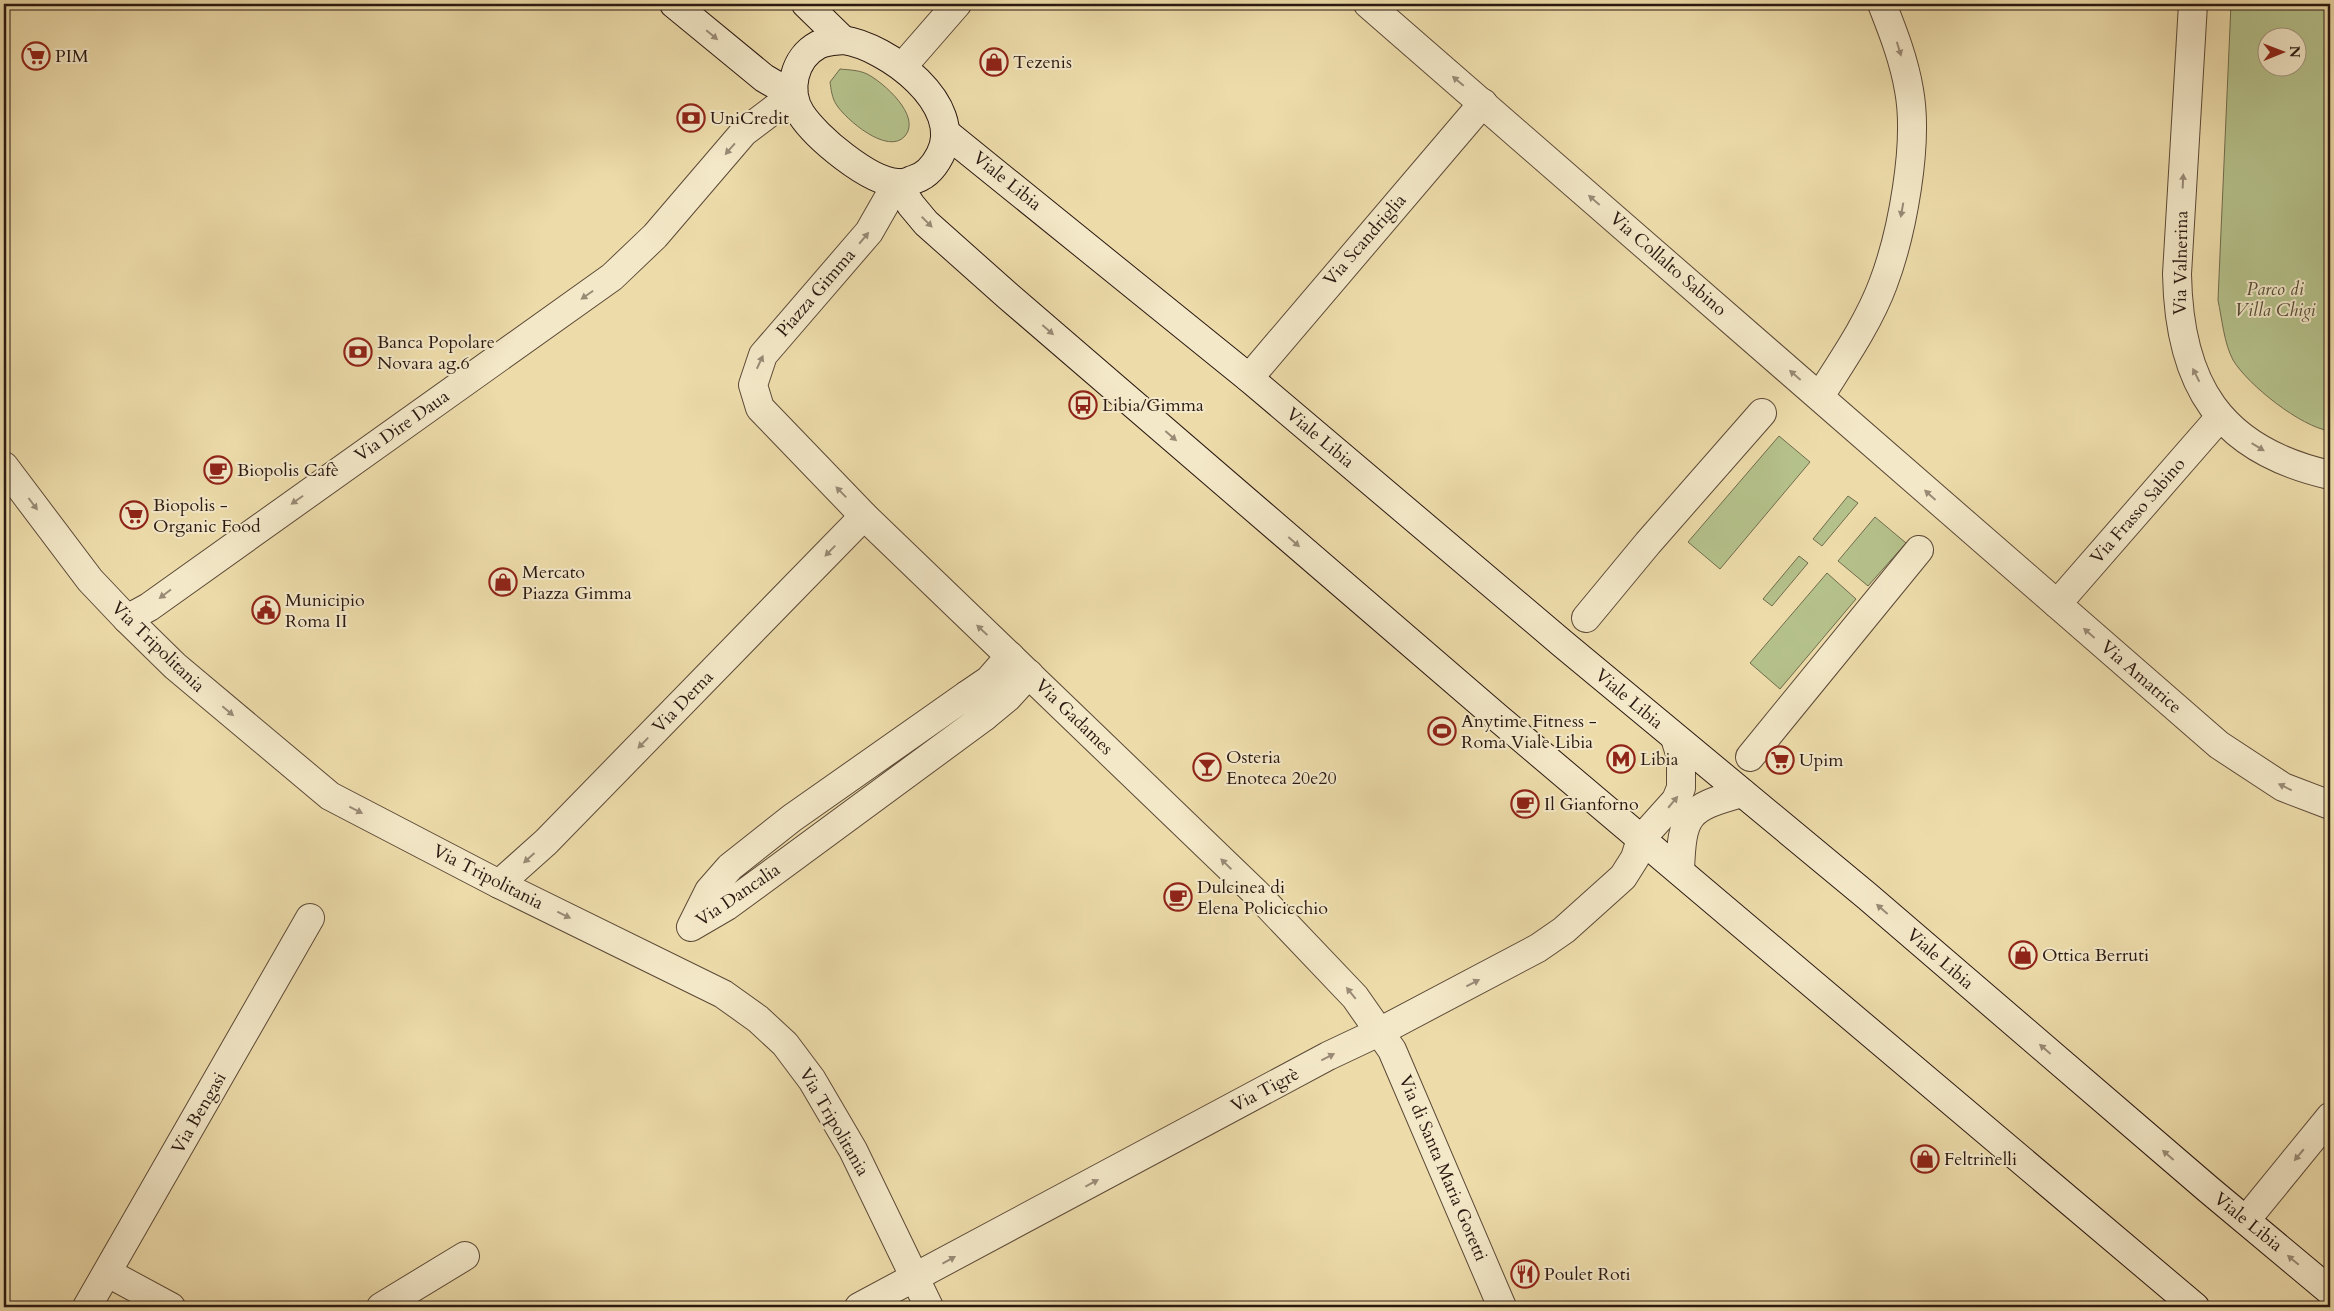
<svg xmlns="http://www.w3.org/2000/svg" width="2334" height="1311" font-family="Cardo,serif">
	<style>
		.green { fill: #b5c18b; stroke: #706c4e; fill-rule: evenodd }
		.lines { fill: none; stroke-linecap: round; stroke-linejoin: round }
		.street-casing { stroke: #5c4937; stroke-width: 30 }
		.secondary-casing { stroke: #2b1811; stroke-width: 30 }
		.street { stroke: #f3e8c8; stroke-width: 28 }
		.secondary { stroke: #f3e8c8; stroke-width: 28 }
		.oneway { fill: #998a76 }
		.labels { text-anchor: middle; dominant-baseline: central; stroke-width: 4; stroke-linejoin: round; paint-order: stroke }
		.poi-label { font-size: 18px; fill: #2b1811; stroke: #f3e8c8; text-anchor: start }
		.street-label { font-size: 18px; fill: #2b1811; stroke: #f3e8c8 }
		.park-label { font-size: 18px; font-style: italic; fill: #544b36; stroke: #f3e8c8 }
	</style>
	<rect width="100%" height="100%" fill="#eddcaa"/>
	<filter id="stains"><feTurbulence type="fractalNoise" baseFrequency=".004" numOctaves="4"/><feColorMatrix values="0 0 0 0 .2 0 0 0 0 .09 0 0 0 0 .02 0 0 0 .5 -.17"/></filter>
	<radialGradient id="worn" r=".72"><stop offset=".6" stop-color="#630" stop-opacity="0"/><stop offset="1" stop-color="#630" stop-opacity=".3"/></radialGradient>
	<g class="green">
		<path d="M 2231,4 L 2330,4 L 2330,431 C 2301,427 2248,385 2233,360 C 2224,343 2222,319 2218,300 ZM 2266,38 L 2296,38 L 2296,68 L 2266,68 Z"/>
		<path d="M 840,69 C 849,70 859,70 867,74 C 883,82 922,116 905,136 C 888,156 845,119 836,104 C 832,98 831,89 830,82 Z"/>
		<polygon points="1779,436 1810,462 1720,569 1688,542"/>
		<polygon points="1848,496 1858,503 1822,546 1813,539"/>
		<polygon points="1875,517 1906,543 1868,586 1838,561"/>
		<polygon points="1799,556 1808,563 1772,606 1763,599"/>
		<polygon points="1827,573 1856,599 1780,689 1750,663"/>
	</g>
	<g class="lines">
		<g class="street-casing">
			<g id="street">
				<polyline points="1368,4 2219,745 2283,787 2330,805"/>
				<path d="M 2193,4 L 2177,274 C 2179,384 2219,450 2330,475"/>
				<polyline points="903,66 957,4"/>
				<polyline points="897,183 869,232 763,355 753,385 760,408 864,516 1255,892 1355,997 1392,1050 1502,1307"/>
				<polyline points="1249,378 1483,103"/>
				<path d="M 1820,396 C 1842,361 1868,324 1883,284 C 1902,234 1919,144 1909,90 C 1904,60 1893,32 1882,4"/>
				<polyline points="4,466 90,580 127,619 175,666 330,796 499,884 723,994 758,1019 785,1044 812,1080 853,1150 929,1307"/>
				<polyline points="2057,604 2220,417"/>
				<polyline points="1586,618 1648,543 1762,413"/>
				<polyline points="127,619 149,607 612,277 655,236 744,132 793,95"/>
				<polygon points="967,695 984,717 727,906 691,927 709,891 730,867 792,818"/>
				<polyline points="967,695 989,680 1010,656"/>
				<polyline points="984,717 1007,698 1029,674"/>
				<polyline points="1750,757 1919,550"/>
				<path d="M 1680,871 C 1682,814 1687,808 1742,793"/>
				<polyline points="499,884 546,842 864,516"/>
				<polyline points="2246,1220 2330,1117"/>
				<polyline points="108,1273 171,1307"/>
				<polyline points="87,1307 310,918"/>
				<polyline points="381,1307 465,1256"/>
				<polyline points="859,1307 1328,1056 1381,1031 1538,948 1564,930 1623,877 1635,858 1641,839 1676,800 1681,788 1681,757 1675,738"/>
			</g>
		</g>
		<g class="secondary-casing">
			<g id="secondary">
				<polyline points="674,4 764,78 793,95"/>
				<polyline points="806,4 843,40"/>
				<path d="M 843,40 C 887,46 966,105 940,155 C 934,167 925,177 912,180 C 908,182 902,184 898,183 C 869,182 816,137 801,114 C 786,91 794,58 818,45 C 826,41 835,41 843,40 Z"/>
				<polyline points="946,133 1249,378 1563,644 1867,896 2208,1189 2330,1291"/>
				<polyline points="897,183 911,205 926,223 1008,296 1498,718 2195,1307"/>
			</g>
		</g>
		<use href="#street" class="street"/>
		<use href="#secondary" class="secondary"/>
	</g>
	<defs><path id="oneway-solid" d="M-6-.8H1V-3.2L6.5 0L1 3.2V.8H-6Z" transform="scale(1.25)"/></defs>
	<g class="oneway">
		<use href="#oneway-solid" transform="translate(712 35) rotate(40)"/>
		<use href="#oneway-solid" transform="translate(1899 49) rotate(73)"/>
		<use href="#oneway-solid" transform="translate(1458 81) rotate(-140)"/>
		<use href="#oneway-solid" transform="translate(730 149) rotate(131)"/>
		<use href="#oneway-solid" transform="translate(2183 181) rotate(-87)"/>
		<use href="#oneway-solid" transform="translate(1594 200) rotate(-139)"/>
		<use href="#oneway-solid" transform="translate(1902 210) rotate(100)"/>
		<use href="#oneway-solid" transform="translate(927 222) rotate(45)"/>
		<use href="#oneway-solid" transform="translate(864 238) rotate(-50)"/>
		<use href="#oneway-solid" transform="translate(587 295) rotate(145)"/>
		<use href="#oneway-solid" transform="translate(1048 330) rotate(41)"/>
		<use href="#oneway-solid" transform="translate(760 362) rotate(-65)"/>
		<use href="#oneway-solid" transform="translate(1795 375) rotate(-139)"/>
		<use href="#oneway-solid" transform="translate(2196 375) rotate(-117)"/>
		<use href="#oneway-solid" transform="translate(1171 436) rotate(41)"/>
		<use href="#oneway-solid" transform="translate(2258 447) rotate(31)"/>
		<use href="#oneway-solid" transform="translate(841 492) rotate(-134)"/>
		<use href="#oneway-solid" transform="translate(1930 495) rotate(-138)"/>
		<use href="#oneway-solid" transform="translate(297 500) rotate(145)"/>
		<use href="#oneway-solid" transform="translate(33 504) rotate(53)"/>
		<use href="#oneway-solid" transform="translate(1294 542) rotate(41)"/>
		<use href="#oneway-solid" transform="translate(830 551) rotate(134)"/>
		<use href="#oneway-solid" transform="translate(165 594) rotate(143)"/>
		<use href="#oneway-solid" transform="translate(982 630) rotate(-137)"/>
		<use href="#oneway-solid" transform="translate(2089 633) rotate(-139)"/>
		<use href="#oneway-solid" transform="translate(228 711) rotate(40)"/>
		<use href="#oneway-solid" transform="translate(643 743) rotate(134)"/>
		<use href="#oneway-solid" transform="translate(2285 787) rotate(-154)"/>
		<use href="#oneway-solid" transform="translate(1673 802) rotate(-50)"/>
		<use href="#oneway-solid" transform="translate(356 810) rotate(27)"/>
		<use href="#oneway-solid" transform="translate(529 858) rotate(138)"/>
		<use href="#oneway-solid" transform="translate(1226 864) rotate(-136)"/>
		<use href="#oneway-solid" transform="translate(1882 909) rotate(-139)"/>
		<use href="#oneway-solid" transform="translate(564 915) rotate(26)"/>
		<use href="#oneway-solid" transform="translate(1473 983) rotate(-27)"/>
		<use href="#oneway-solid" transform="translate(1351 993) rotate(-129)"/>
		<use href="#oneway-solid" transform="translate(2045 1049) rotate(-139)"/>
		<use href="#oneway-solid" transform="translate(1328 1057) rotate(-27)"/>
		<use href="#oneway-solid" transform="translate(2168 1155) rotate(-139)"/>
		<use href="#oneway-solid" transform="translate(2299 1155) rotate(130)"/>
		<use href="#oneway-solid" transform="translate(1092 1183) rotate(-28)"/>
		<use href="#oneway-solid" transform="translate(949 1260) rotate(-29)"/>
		<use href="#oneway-solid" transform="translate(2293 1260) rotate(-140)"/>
	</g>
	<defs>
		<g id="supermarket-ring" transform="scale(1.4375)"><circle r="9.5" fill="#f3e8c8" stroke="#8f2418" stroke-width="1.5"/><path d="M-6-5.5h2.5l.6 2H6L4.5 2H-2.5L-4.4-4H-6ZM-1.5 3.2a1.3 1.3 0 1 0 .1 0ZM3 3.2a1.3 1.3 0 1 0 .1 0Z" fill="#8f2418"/></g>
		<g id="shop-ring" transform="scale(1.4375)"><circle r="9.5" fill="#f3e8c8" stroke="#8f2418" stroke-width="1.5"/><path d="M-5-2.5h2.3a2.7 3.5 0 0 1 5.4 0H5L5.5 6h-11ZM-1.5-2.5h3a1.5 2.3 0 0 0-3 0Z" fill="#8f2418"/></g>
		<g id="bank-ring" transform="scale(1.4375)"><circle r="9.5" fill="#f3e8c8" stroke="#8f2418" stroke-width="1.5"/><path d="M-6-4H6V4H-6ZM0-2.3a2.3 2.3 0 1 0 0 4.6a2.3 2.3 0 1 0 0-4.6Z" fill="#8f2418"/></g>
		<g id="bus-ring" transform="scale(1.4375)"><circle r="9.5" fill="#f3e8c8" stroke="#8f2418" stroke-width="1.5"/><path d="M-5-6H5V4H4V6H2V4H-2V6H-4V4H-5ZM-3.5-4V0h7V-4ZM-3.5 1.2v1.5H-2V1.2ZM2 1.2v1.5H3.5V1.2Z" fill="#8f2418"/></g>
		<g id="cafe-ring" transform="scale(1.4375)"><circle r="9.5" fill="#f3e8c8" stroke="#8f2418" stroke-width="1.5"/><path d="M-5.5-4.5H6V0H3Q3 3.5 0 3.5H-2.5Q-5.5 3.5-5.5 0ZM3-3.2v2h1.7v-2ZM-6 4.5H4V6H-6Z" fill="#8f2418"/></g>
		<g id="civic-ring" transform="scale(1.4375)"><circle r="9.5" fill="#f3e8c8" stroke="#8f2418" stroke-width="1.5"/><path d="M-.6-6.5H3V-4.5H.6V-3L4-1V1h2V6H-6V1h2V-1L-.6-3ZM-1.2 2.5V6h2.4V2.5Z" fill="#8f2418"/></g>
		<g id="stadium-ring" transform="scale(1.4375)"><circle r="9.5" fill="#f3e8c8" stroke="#8f2418" stroke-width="1.5"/><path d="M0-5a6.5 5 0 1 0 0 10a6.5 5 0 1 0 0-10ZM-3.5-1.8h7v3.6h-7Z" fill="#8f2418"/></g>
		<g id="metro-ring" transform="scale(1.4375)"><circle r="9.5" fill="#f3e8c8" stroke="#8f2418" stroke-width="1.5"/><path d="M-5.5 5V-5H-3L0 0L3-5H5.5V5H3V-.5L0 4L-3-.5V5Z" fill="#8f2418"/></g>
		<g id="bar-ring" transform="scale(1.4375)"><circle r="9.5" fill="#f3e8c8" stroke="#8f2418" stroke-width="1.5"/><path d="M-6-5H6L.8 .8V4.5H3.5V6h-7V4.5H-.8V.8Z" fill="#8f2418"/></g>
		<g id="restaurant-ring" transform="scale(1.4375)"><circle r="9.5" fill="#f3e8c8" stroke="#8f2418" stroke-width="1.5"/><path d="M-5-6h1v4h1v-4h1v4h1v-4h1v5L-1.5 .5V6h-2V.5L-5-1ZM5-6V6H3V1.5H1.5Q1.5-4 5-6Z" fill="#8f2418"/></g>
	</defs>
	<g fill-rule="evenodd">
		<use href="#supermarket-ring" x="36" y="56"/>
		<use href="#shop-ring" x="994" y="62"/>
		<use href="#bank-ring" x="691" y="118"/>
		<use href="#bank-ring" x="358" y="352"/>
		<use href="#bus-ring" x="1083" y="405"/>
		<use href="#cafe-ring" x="218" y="470"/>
		<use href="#supermarket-ring" x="134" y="515"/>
		<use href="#shop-ring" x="503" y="582"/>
		<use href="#civic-ring" x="266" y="610"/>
		<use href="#stadium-ring" x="1442" y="731"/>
		<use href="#metro-ring" x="1621" y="759"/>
		<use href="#supermarket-ring" x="1780" y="760"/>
		<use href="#bar-ring" x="1207" y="767"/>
		<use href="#cafe-ring" x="1525" y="804"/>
		<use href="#cafe-ring" x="1178" y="897"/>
		<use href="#shop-ring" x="2023" y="955"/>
		<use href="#shop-ring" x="1925" y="1159"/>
		<use href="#restaurant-ring" x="1525" y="1274"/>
	</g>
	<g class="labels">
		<g class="poi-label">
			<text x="55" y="56">PIM</text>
			<text x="1013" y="62">Tezenis</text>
			<text x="710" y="118">UniCredit</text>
			<text x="377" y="342">Banca Popolare<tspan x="377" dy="21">Novara ag.6</tspan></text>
			<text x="1102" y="405">Libia/Gimma</text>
			<text x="237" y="470">Biopolis Cafè</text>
			<text x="153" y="505">Biopolis -<tspan x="153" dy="21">Organic Food</tspan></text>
			<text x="522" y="572">Mercato<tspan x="522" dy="21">Piazza Gimma</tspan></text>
			<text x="285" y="600">Municipio<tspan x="285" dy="21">Roma II</tspan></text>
			<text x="1461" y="721">Anytime Fitness -<tspan x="1461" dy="21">Roma Viale Libia</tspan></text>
			<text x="1226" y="757">Osteria<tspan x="1226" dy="21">Enoteca 20e20</tspan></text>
			<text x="1640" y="759">Libia</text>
			<text x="1799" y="760">Upim</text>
			<text x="1544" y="804">Il Gianforno</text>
			<text x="1197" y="887">Dulcinea di<tspan x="1197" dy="21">Elena Policicchio</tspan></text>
			<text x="2042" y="955">Ottica Berruti</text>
			<text x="1944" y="1159">Feltrinelli</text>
			<text x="1544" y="1274">Poulet Roti</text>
		</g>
		<g class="street-label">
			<text transform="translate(1007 181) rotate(39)">Viale Libia</text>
			<text transform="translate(1365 240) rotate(-49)">Via Scandriglia</text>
			<text transform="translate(2181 263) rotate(-89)">Via Valnerina</text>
			<text transform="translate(1668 264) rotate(41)">Via Collalto Sabino</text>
			<text transform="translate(816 293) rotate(-49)">Piazza Gimma</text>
			<text transform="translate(402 426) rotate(-35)">Via Dire Daua</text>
			<text transform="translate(1320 438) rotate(40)">Viale Libia</text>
			<text transform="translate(2138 511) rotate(-49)">Via Frasso Sabino</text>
			<text transform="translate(158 647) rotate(44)">Via Tripolitania</text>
			<text transform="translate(2141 677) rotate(41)">Via Amatrice</text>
			<text transform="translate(1629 699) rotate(40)">Viale Libia</text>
			<text transform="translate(683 702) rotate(-46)">Via Derna</text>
			<text transform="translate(1074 717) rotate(44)">Via Gadames</text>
			<text transform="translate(488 877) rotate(27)">Via Tripolitania</text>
			<text transform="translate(738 895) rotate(-34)">Via Dancalia</text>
			<text transform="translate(1940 959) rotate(41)">Viale Libia</text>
			<text transform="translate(1265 1090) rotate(-28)">Via Tigrè</text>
			<text transform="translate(199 1113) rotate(-60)">Via Bengasi</text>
			<text transform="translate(834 1122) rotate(60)">Via Tripolitania</text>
			<text transform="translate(1443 1168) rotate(67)">Via di Santa Maria Goretti</text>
			<text transform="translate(2248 1222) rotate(39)">Viale Libia</text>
		</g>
		<g class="park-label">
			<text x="2275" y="289">Parco di<tspan x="2275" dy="21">Villa Chigi</tspan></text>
		</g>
	</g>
	<rect width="2334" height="1311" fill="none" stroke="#eddcaa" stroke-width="20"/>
	<rect x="5" y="5" width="2324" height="1301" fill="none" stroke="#2b1811" stroke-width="2.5"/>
	<rect x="10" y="10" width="2314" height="1291" fill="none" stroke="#2b1811"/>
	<g transform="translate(2282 52) rotate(89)"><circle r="24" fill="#f3e8c8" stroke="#a3957f"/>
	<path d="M0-4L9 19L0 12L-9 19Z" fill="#8f2418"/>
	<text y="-8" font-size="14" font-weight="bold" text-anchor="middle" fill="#2b1811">N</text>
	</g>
	<rect width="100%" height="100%" filter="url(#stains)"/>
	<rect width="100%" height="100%" fill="url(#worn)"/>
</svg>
